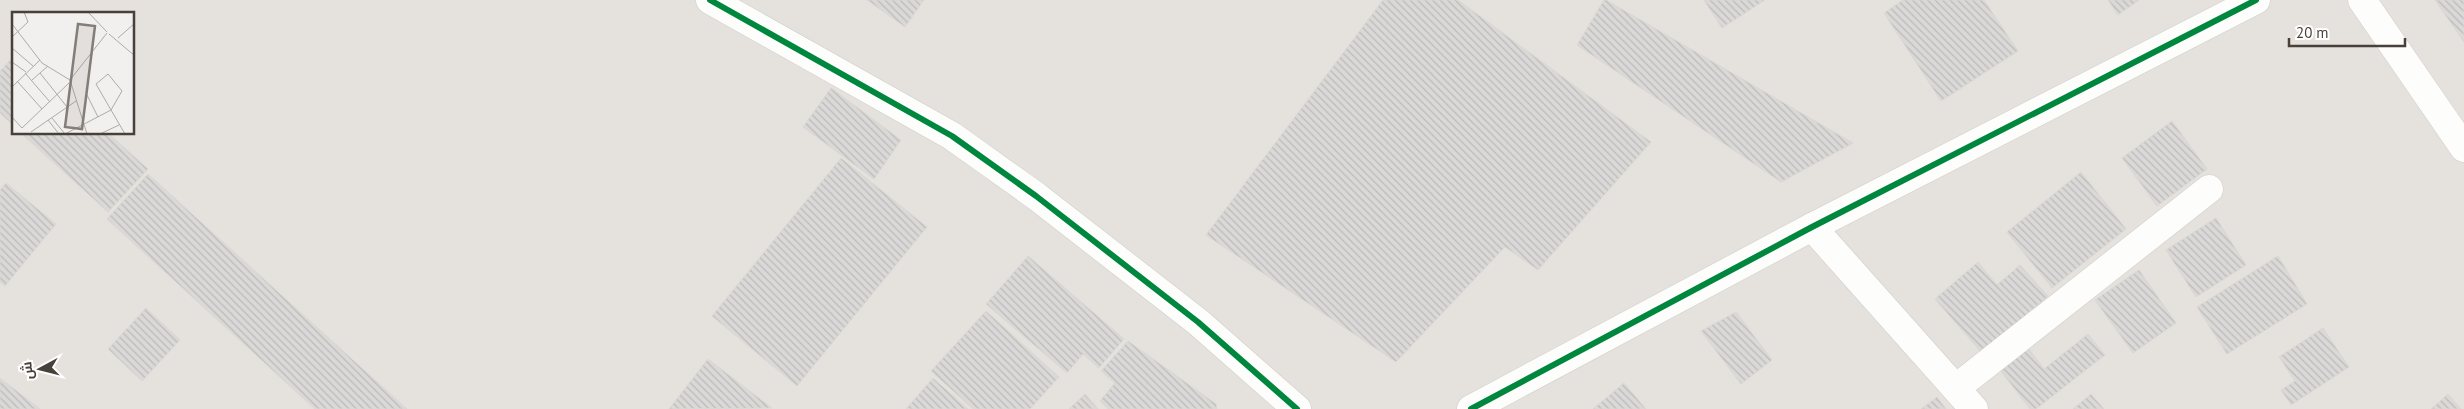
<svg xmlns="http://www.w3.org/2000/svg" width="2464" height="409" font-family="'PT Sans',Cairo,sans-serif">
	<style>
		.residential { fill: #e5e1dd; fill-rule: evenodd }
		.building { fill: url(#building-back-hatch); stroke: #dad7d4 }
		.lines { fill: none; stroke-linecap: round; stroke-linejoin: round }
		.street-casing { stroke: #d0cecb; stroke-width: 29 }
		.street { stroke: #fdfdfc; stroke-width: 28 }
		.cycleway-casing { stroke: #fff; stroke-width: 9 }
		.cycleway { stroke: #00873e; stroke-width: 6 }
		.inset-road { fill: none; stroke: #aeaaa6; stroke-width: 1 }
		.view { fill: #847e79; fill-opacity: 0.15; stroke: #847e79; stroke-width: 2.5 }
		.inset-edge { fill: none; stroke: #48413a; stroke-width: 2.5 }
	</style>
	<defs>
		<pattern id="building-back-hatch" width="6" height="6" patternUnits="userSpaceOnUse" patternTransform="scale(1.25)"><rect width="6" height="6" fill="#dbd9d7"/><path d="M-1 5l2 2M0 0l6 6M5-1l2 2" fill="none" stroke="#bdbbb9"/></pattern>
	</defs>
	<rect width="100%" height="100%" fill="#f2f0ee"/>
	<path class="residential" d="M 0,0 L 2464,0 L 2464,409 L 0,409 ZM 14,14 L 134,14 L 134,134 L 14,134 Z"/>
	<g class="building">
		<polygon points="867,0 924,0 905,27"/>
		<polygon points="1383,0 1458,0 1651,142 1538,270 1505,247 1396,362 1206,235"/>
		<polygon points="1604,0 1606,0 1853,143 1781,182 1577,45"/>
		<polygon points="1704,0 1765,0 1722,28"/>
		<polygon points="1903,0 1984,0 2018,51 1941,101 1884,13"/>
		<polygon points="2108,0 2139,0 2118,15"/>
		<polygon points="2435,0 2464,0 2464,42"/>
		<polygon points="14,56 14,126 0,113 0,71"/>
		<polygon points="831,88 901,140 874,179 803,127"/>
		<polygon points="2172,121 2207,169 2157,206 2122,158"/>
		<polygon points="22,134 109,134 148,169 108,212"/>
		<polygon points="841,158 927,227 797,386 712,316"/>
		<polygon points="2081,172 2126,229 2052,288 2007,232"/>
		<polygon points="148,174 407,409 315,409 107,219"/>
		<polygon points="6,183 56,224 5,286 0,282 0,190"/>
		<polygon points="2216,218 2246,265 2196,297 2166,250"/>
		<polygon points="1028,256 1124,339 1099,368 1083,354 1067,373 986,304"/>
		<polygon points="2278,256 2307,304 2227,354 2197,307"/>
		<polygon points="1978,262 1997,285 2020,265 2048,296 1982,353 1935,299"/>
		<polygon points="2139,270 2176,323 2133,353 2095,300"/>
		<polygon points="146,308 180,340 142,381 108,349"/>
		<polygon points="986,311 1059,377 1030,409 973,409 931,371"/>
		<polygon points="1736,312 1772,360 1741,384 1701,331"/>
		<polygon points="2323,328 2349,367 2291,405 2281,390 2295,381 2279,357"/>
		<polygon points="2088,334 2105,355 2036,409 2030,409 1994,362 2022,340 2044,369"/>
		<polygon points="1128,341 1216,404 1217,409 1108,409 1100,401 1115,383 1101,371"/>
		<polygon points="708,359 772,408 669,409"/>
		<polygon points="0,378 40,409 0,409"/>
		<polygon points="933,378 968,409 906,409"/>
		<polygon points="1624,383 1646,409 1593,409"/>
		<polygon points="1085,394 1098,409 1069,409"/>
		<polygon points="2091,394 2104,409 2073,409"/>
		<polygon points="2448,394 2461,409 2431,409"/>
		<polygon points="1937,397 1946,409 1921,409"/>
	</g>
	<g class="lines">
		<g class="street-casing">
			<g id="street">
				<polyline points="710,0 952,136 1036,196 1198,322 1297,409"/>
				<polyline points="2362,0 2464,148"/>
				<polyline points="1812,227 1974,409"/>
				<polyline points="1956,388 2209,189"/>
				<polyline points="1471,409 1812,227 2256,0"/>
			</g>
		</g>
		<use href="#street" class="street"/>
		<g class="cycleway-casing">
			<g id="cycleway">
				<polyline points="710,0 952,136 1036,196 1198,322 1297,409"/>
				<polyline points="1471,409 1812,227 2256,0"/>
			</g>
		</g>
		<use href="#cycleway" class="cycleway"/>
	</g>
	<g transform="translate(12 12)">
		<rect width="122" height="122" fill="#f2f0ee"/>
		<path class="inset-road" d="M 76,0 L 95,20M 0,12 L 30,51 L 58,68 L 75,122M 97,22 L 123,44M 0,25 L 16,10 L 12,0M 106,26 L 123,11M 0,36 L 21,54M 0,50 L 14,60M 13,61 L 38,90M 28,61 L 55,95M 20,68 L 36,54M 58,68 L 95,21M 5,69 L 30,97M 0,75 L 28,48M 75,83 L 86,105M 0,105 L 10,116 L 57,71M 40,106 L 53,122M 36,108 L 47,122M 19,120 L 64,89M 53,122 L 99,98 L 110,79 L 96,62 L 84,72 L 99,98 L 113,122M 88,122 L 107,113"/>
		<path class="view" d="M 66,12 L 83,14 L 70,117 L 53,115 Z"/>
		<rect width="122" height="122" class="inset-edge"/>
	</g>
	<g transform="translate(40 369) rotate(263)" stroke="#ffffff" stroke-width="4" paint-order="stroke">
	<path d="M0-4L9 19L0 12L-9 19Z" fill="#48413a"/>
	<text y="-8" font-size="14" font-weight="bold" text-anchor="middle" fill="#48413a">ش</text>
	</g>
	<path d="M2289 38v8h116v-8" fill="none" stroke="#48413a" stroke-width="2.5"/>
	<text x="2296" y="38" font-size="15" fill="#48413a" stroke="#ffffff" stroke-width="4" paint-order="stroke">20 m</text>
</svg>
